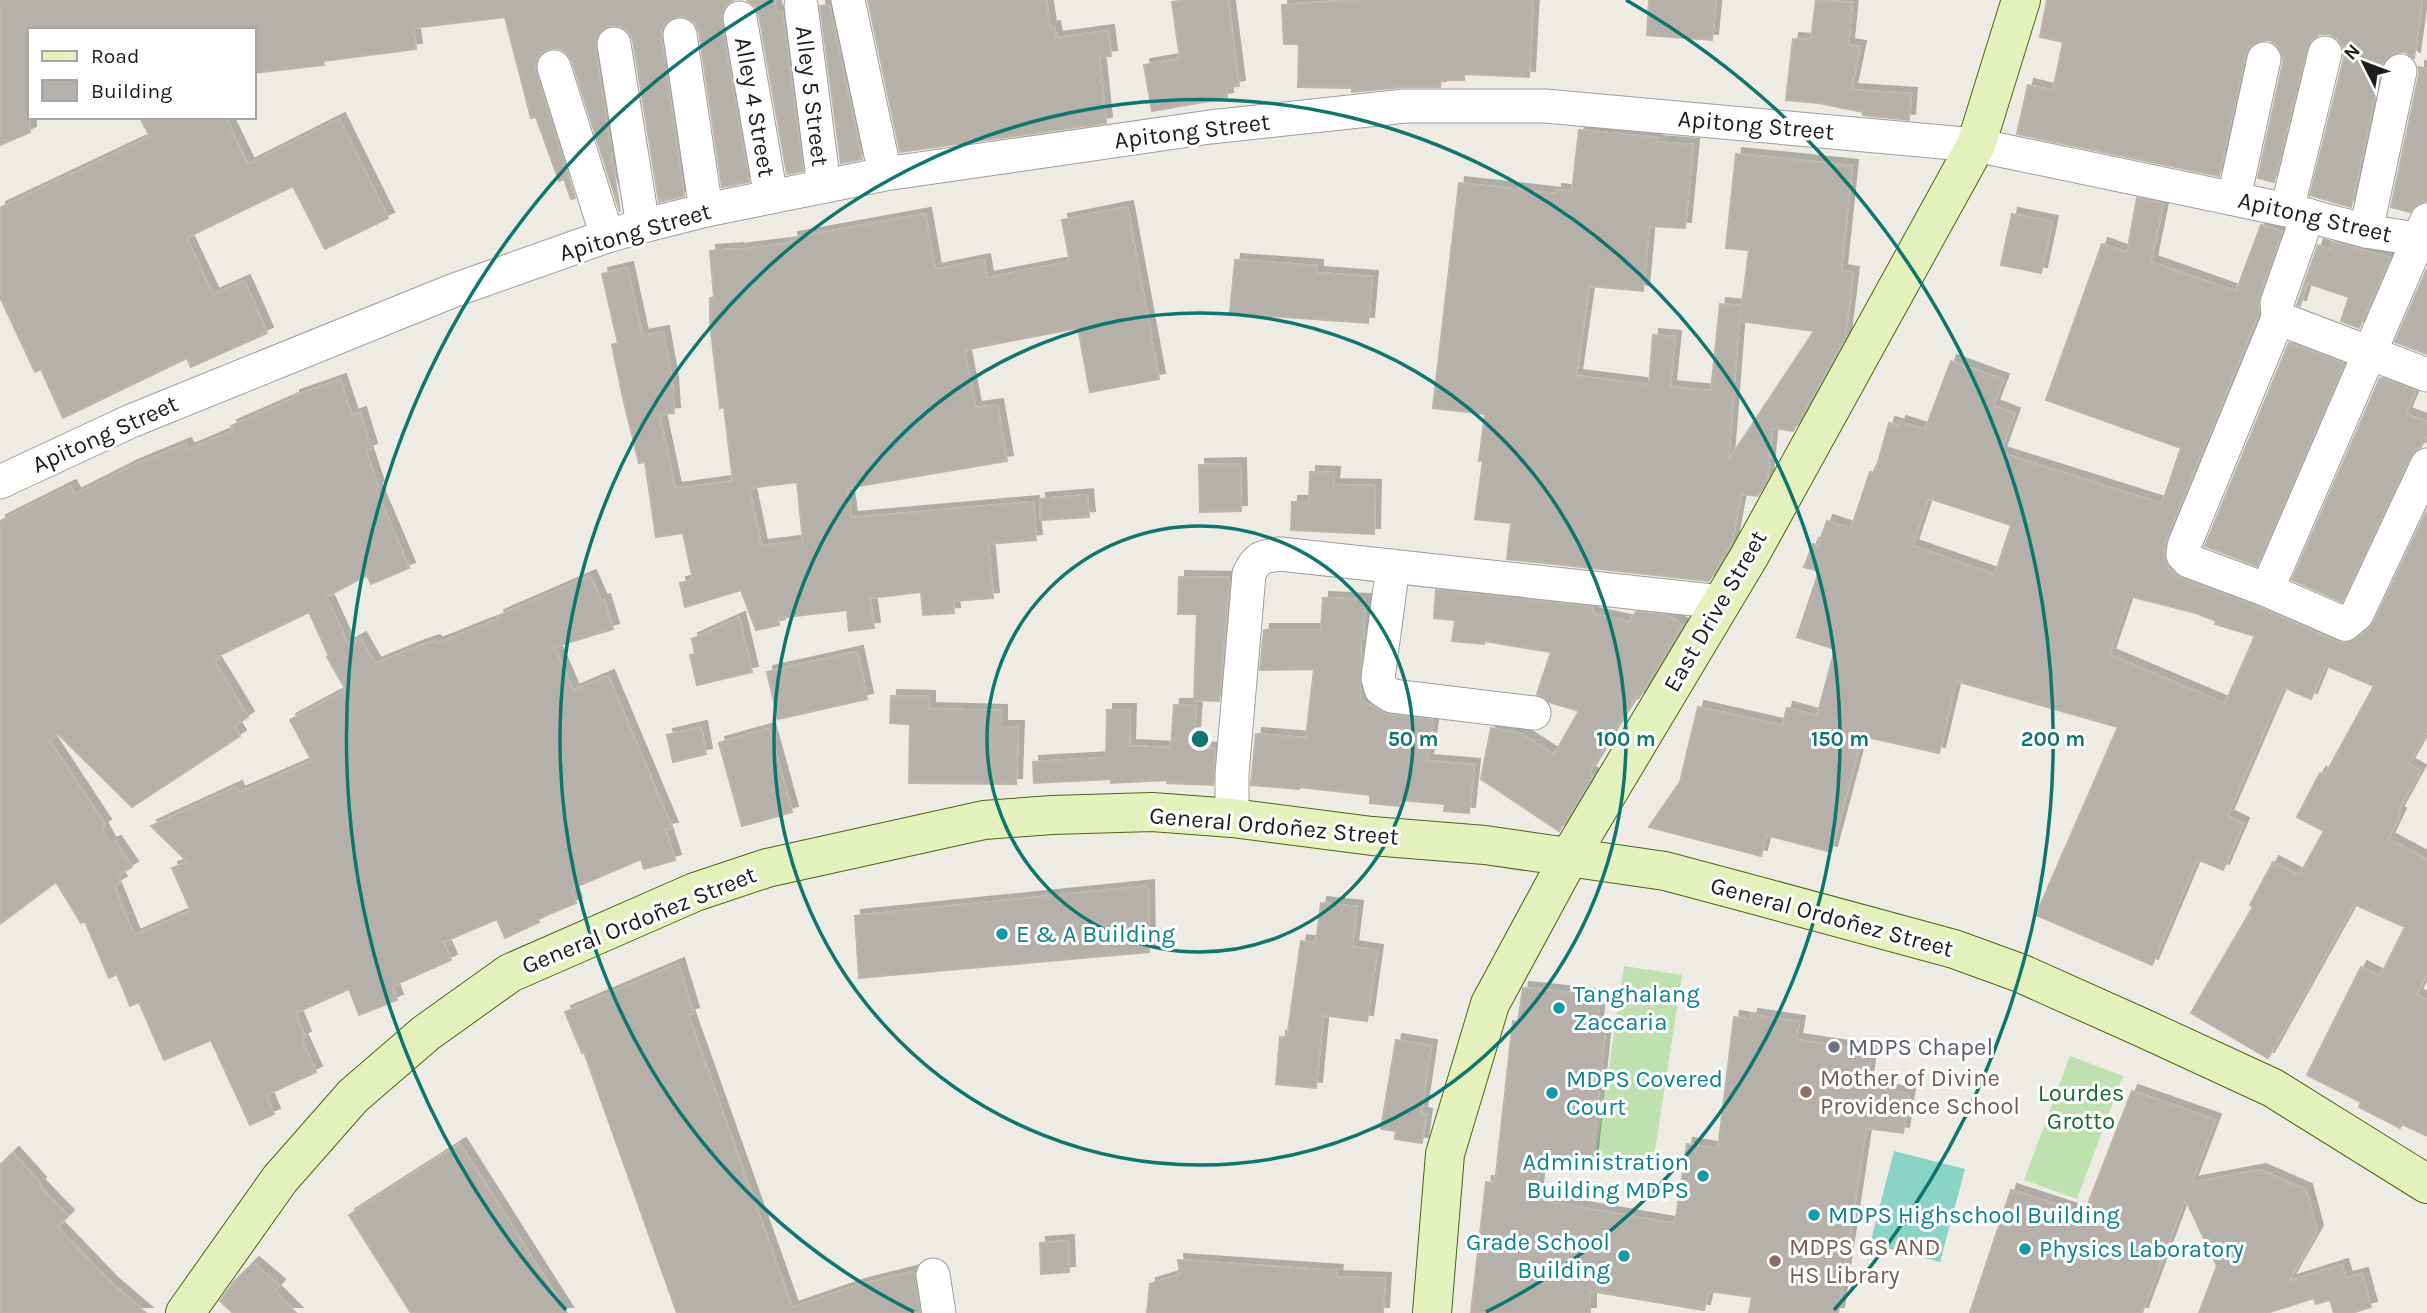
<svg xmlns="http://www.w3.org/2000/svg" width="2427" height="1313" font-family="Karla,sans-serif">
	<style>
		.grass { fill: #bee1af }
		.pitch { fill: #8ad3c5 }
		.building { fill: #b5b1aa; stroke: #bcb5a8; stroke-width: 2; fill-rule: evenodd; filter: url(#shadow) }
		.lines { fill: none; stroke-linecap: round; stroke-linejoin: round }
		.street-casing { stroke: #9e9e9e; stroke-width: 35 }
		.secondary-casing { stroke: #4c6512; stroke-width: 40 }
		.street { stroke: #fff; stroke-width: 33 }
		.secondary { stroke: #e4f1bd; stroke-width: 38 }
		.ring { fill: none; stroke: #0f766e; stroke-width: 3.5 }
		.culture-dot { fill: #0f9aa8; stroke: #fff; stroke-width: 2.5 }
		.worship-dot { fill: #6b7280; stroke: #fff; stroke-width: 2.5 }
		.education-dot { fill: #8d6e63; stroke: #fff; stroke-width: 2.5 }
		.labels { text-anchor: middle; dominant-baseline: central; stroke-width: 6; stroke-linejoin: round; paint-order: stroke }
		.street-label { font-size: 24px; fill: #1d1d1d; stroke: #fff }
		.culture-label { font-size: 24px; fill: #0d838f; stroke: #fff; text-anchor: start }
		.worship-label { font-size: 24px; fill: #5b616d; stroke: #fff; text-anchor: start }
		.education-label { font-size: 24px; fill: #785e54; stroke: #fff; text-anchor: start }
		.park-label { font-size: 24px; fill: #186d30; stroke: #fff }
		.centre { fill: #0f766e; stroke: #fff; stroke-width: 3.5 }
		.ring-label { font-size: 21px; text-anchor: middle; font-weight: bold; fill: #0f766e; stroke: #fff; stroke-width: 6; stroke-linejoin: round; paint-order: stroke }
	</style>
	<defs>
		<filter id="shadow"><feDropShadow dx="6" dy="-6" stdDeviation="0" flood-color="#0004"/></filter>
	</defs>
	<rect width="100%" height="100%" fill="#edebe4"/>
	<g class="grass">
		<polygon points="1624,966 1682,975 1652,1170 1595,1161"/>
		<polygon points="2070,1056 2123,1076 2077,1199 2024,1180"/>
	</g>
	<polygon class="pitch" points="1894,1151 1965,1169 1940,1262 1870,1244"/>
	<g class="building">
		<polygon points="0,0 734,0 727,4 722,11 721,21 749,182 722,187 699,32 695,23 686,17 678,16 669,20 662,27 661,37 684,196 659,202 633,40 628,31 620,26 612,25 602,29 596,38 595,47 620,212 572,61 566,52 558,48 548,49 540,54 535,62 536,72 575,198 571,199 564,179 559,181 536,117 531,118 505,17 413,28 416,49 323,61 324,65 254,73 254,30 30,30 30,132 0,145"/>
		<polygon points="747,0 774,0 776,13 782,12 803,171 787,174 759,15 755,6"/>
		<polygon points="868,0 1046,0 1050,28 1054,27 1056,38 1108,31 1111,56 1099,57 1106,123 900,152"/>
		<polygon points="1186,0 1228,0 1239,86 1226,88 1227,98 1152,111 1144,65 1180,59 1172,2"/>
		<polygon points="1357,0 1533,0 1529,77 1464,74 1464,80 1441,80 1440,87 1403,87 1352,92 1352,88 1298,87 1299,44 1284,44 1282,5"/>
		<polygon points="1649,0 1716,0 1712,40 1647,35"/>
		<polygon points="1816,0 1852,3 1848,45 1860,47 1851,90 1911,94 1909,120 1863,115 1863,112 1819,103 1786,100 1793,39 1811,40"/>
		<polygon points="2047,0 2422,0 2414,58 2405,52 2395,53 2386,58 2381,67 2351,207 2310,195 2344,58 2343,47 2338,39 2329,34 2320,34 2312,39 2307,48 2274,182 2258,178 2283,63 2282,54 2277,45 2269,40 2259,41 2249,47 2245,55 2219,176 2017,134 2028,85 2053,91 2063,42 2040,37"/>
		<polygon points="829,5 862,159 841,163 820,6"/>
		<polygon points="2419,67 2427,69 2427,201 2416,204 2410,212 2391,207 2419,75"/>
		<polygon points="140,117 225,117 248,165 339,119 388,218 325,249 293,186 186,238 213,295 244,281 267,333 191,367 187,358 63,418 41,369 35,372 0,297 0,208 150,137"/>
		<polygon points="1579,130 1657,138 1656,142 1693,145 1685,228 1649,226 1643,291 1589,286 1576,376 1649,385 1653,335 1675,337 1670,387 1711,391 1720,304 1740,306 1728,461 1814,331 1740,321 1749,250 1726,248 1736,154 1852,166 1841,271 1853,273 1845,338 1793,431 1772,428 1767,480 1758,496 1741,494 1732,542 1709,581 1507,559 1511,523 1475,519 1483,461 1479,461 1485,414 1433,408 1459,183 1556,194 1556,190 1572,192"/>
		<path d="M 2137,198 L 2163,204 L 2151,262 L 2236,292 L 2261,225 L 2282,232 L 2259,297 L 2258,315 L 2166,539 L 2164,553 L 2165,562 L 2169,569 L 2182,579 L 2260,608 L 2337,642 L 2348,643 L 2357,639 L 2374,622 L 2427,510 L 2427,731 L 2408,764 L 2420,771 L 2397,813 L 2400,814 L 2388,839 L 2427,860 L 2427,973 L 2416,995 L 2427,1000 L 2427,1136 L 2402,1124 L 2400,1128 L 2359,1107 L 2361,1102 L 2307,1075 L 2361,967 L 2380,977 L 2405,927 L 2354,904 L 2268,1058 L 2191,1013 L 2253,907 L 2250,905 L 2273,862 L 2299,876 L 2324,831 L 2297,817 L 2320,773 L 2325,775 L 2374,686 L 2325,665 L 2311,699 L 2283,687 L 2227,816 L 2243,824 L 2223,870 L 2197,859 L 2152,965 L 2036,915 L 2118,727 L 1956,681 L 1939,753 L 1862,736 L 1831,852 L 1766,835 L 1761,856 L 1649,827 L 1680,782 L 1698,707 L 1782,726 L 1787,708 L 1817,716 L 1835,649 L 1797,637 L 1819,571 L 1804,567 L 1813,544 L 1818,546 L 1827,521 L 1851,529 L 1870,472 L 1875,473 L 1889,423 L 1899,426 L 1900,422 L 1925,430 L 1951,361 L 2003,380 L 1993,406 L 2014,414 L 2000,453 L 2162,504 L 2181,448 L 2046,400 L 2102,244 L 2127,253 ZM 1928,498 L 2011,525 L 1995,575 L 1912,546 ZM 2129,596 L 2196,613 L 2216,621 L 2215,624 L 2255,636 L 2225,704 L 2109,655 Z"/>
		<path d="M 1127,207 L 1159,379 L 1090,392 L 1078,328 L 964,350 L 975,408 L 997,405 L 1007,461 L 847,488 L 851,518 L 1033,502 L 1036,540 L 988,544 L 993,598 L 953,601 L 954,613 L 923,615 L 921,592 L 870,598 L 874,628 L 849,631 L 847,610 L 778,618 L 779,625 L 756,630 L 741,590 L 685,607 L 680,583 L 693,580 L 683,533 L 656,537 L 645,462 L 639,463 L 623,398 L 612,345 L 618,343 L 602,274 L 627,268 L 642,336 L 663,332 L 672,382 L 674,413 L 659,414 L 675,489 L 733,481 L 724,407 L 720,408 L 710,323 L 710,298 L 714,297 L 710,251 L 737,249 L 737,250 L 793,243 L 792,238 L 925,214 L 935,270 L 984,260 L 987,278 L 1070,262 L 1062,220 ZM 797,482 L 803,541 L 761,546 L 749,488 Z"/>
		<polygon points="2012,214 2052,222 2041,273 2001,265"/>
		<polygon points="2333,242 2390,258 2359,328 2341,321 2349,297 2307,283 2300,306 2297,305 2318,245 2331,250"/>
		<polygon points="1235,260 1317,266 1317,273 1372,277 1368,323 1230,313"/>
		<polygon points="2427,269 2427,354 2395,342"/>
		<polygon points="2289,343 2344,364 2257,566 2205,546"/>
		<polygon points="2380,378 2415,391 2405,414 2427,422 2427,432 2421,447 2415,450 2410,457 2342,602 2292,580"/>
		<path d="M 340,380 L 352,416 L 360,413 L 371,449 L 366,451 L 378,487 L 375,488 L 409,568 L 371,584 L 367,575 L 326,597 L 348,645 L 360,638 L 375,664 L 419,646 L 434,641 L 436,644 L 499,619 L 498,616 L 590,576 L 601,601 L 604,600 L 613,629 L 554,647 L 573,691 L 608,676 L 672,828 L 665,829 L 675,860 L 644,869 L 641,859 L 571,889 L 576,903 L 537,919 L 539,922 L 505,938 L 497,919 L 443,942 L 451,960 L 392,986 L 397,1000 L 359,1015 L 349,989 L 295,1013 L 305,1037 L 301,1039 L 316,1072 L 266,1095 L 274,1114 L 250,1125 L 211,1040 L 164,1060 L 139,1002 L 130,1006 L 117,974 L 109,978 L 85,921 L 81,923 L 56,882 L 0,924 L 0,521 L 70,486 L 75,495 L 132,466 L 185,444 L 188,450 L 233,431 L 231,426 L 295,398 L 294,396 ZM 309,612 L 329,656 L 327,657 L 346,690 L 290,720 L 312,761 L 239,793 L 236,787 L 151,826 L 188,862 L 172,868 L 191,911 L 134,936 L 114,886 L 121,882 L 117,876 L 132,867 L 115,842 L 110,844 L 101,828 L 105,825 L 49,740 L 57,733 L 132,807 L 240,736 L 234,726 L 248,717 L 214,661 L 219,658 L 218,656 Z"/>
		<polygon points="1240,464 1241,511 1200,512 1199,465"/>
		<polygon points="1310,472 1334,473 1333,485 1375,486 1374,534 1291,530 1292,502 1309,502"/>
		<polygon points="1087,495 1089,517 1041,520 1040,499"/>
		<polygon points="1179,577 1229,578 1219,701 1194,700 1197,614 1178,614"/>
		<polygon points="1436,590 1593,607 1592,614 1630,622 1636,612 1667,615 1682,625 1638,699 1635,697 1614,730 1589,772 1593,775 1559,831 1481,779 1491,728 1523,735 1554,755 1579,711 1549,702 1537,694 1551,652 1484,641 1484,644 1452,641 1455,620 1434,618"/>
		<polygon points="1323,598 1365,600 1363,639 1360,639 1361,701 1389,715 1433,720 1427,761 1474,765 1469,813 1444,811 1445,804 1400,800 1399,806 1370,803 1370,795 1299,787 1299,789 1251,785 1256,734 1306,738 1314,669 1260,670 1264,630 1321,630"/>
		<polygon points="739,618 752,672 697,685 690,655 695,654 692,639"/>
		<polygon points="857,652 867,699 778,719 767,672"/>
		<polygon points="891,696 929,697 929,709 1001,711 1001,727 1018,727 1016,784 909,783 910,724 890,723"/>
		<polygon points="1174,705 1196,705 1193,748 1215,749 1213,785 1167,783 1167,780 1111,783 1111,779 1034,783 1033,762 1106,758 1107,710 1130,710 1129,746 1171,748"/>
		<polygon points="701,727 706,754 673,762 667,735"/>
		<polygon points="769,729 792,812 742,826 719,743"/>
		<polygon points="1148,886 1149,952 859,978 855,916"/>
		<polygon points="1321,903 1357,907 1352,947 1377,951 1367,1021 1323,1015 1316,1088 1276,1084 1280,1037 1287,1038 1301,941 1316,943"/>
		<polygon points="678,964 693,1013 688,1015 792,1308 859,1285 915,1271 920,1313 677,1313 584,1052 582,1053 565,1012"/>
		<polygon points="1523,988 1600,996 1596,1030 1605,1031 1591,1164 1540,1159 1536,1200 1675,1224 1687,1144 1718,1149 1734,1017 1751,1020 1752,1015 1799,1022 1796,1040 1871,1051 1866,1087 1909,1094 1903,1133 1866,1128 1838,1313 1749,1313 1752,1297 1708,1291 1704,1310 1590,1291 1590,1313 1471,1313 1486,1182 1495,1183 1513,1021 1518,1022"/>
		<polygon points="1396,1040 1431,1046 1421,1114 1426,1115 1422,1143 1395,1139 1396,1131 1381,1129"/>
		<polygon points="2132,1091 2215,1120 2191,1183 2260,1170 2306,1190 2317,1231 2288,1282 2342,1265 2346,1278 2362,1274 2371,1307 2352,1313 2334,1313 2330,1300 2316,1304 2314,1298 2267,1313 2199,1313 2217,1266 2185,1198 2142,1313 1970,1313 2011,1190 2084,1214"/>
		<polygon points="460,1144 567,1313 411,1313 349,1215"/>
		<polygon points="13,1153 40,1183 38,1185 68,1216 57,1227 112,1284 146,1313 0,1313 0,1165"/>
		<polygon points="1068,1241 1069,1272 1041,1274 1040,1243"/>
		<polygon points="1178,1260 1337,1271 1336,1277 1385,1279 1383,1313 1147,1313 1150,1284 1180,1275"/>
		<polygon points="253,1263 279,1285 274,1291 296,1313 233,1313 220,1301 233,1283"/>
	</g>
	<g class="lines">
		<g class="street-casing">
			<g id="street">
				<polyline points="848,0 885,174"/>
				<polyline points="801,6 824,186"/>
				<polyline points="740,18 771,197"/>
				<polyline points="680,35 706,210"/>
				<polyline points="614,44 643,226"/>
				<polyline points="554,67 607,236"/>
				<polyline points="2234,198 2264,59"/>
				<polyline points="2287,210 2325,53"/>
				<polyline points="2308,215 2277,303 2278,318 2184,546 2183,555 2189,561 2267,590 2345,624 2357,614 2427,465"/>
				<polyline points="2366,231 2400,71"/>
				<polyline points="2278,318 2427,375"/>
				<polyline points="0,482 131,421 452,291 607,236 643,226 706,210 885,174 1210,127 1405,106 1545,106 1976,145 2287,210 2366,231 2416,239 2427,244"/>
				<polyline points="1393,566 1378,678 1381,689 1392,696 1534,713"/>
				<polyline points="2267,590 2427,220"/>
				<path d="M 1232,818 L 1232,774 L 1249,574 C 1256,558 1262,556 1280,554 L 1721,602"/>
				<polyline points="933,1275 939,1313"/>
			</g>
		</g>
		<g class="secondary-casing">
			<g id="secondary">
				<polyline points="185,1313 280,1179 353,1096 426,1033 510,973 695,892 767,868 984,820 1052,815 1152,812 1232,818 1372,836 1485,845 1665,871 1751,894 1954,949 2020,973 2143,1028 2273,1088 2427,1184"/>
				<polyline points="1432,1313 1445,1154 1490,1004 1570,856 1750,555 1976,145 2021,0"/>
			</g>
		</g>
		<use href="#street" class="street"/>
		<use href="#secondary" class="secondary"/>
	</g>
	<g class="ring">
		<circle cx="1200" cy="739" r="213"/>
		<circle cx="1200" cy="739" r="426"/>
		<path d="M914 1312A640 640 0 1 1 1486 1312"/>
		<path d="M566 1310A853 853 0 0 1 773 0M1626 0A853 853 0 0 1 1834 1310"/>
	</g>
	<g class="culture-dot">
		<circle cx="1002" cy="934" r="7"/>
		<circle cx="1559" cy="1008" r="7"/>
		<circle cx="1552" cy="1093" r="7"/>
		<circle cx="1703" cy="1176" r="7"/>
		<circle cx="1814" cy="1215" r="7"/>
		<circle cx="2025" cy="1249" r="7"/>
		<circle cx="1624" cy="1256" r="7"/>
	</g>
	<circle class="worship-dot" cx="1834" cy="1047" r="7"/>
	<g class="education-dot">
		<circle cx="1806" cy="1092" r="7"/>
		<circle cx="1775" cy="1261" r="7"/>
	</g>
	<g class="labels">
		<g class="street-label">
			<text transform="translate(812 96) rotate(83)">Alley 5 Street</text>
			<text transform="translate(755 107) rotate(80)">Alley 4 Street</text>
			<text transform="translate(1756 125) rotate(5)">Apitong Street</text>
			<text transform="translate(1192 131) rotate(-7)">Apitong Street</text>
			<text transform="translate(2315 217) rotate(13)">Apitong Street</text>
			<text transform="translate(635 232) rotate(-16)">Apitong Street</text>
			<text transform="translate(105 434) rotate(-24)">Apitong Street</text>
			<text transform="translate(1715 611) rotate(-60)">East Drive Street</text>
			<text transform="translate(1274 826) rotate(5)">General Ordoñez Street</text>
			<text transform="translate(1832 917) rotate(15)">General Ordoñez Street</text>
			<text transform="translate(639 920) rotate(-22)">General Ordoñez Street</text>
		</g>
		<g class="culture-label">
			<text x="1016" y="934">E &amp; A Building</text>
			<text x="1573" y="994">Tanghalang<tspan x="1573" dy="28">Zaccaria</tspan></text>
			<text x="1566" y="1079">MDPS Covered<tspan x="1566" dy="28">Court</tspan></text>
			<text x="1689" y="1162" text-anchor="end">Administration<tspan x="1689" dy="28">Building MDPS</tspan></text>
			<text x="1828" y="1215">MDPS Highschool Building</text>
			<text x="1610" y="1242" text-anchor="end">Grade School<tspan x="1610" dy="28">Building</tspan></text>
			<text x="2039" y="1249">Physics Laboratory</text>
		</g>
		<g class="worship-label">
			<text x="1848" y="1047">MDPS Chapel</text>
		</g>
		<g class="education-label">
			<text x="1820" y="1078">Mother of Divine<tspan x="1820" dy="28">Providence School</tspan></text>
			<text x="1789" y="1247">MDPS GS AND<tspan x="1789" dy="28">HS Library</tspan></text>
		</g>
		<g class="park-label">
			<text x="2081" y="1093">Lourdes<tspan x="2081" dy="28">Grotto</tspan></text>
		</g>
	</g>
	<circle cx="1200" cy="739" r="10" class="centre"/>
	<g class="ring-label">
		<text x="1413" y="746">50 m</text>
		<text x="1626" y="746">100 m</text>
		<text x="1840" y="746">150 m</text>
		<text x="2053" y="746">200 m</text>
	</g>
	<rect x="28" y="28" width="228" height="91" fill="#ffffff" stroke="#a5a5a5" stroke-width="2"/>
	<rect x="42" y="51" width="35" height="10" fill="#e4f1bd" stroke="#a5a5a5" stroke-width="2"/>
	<text x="91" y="63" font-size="21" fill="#1d1d1d">Road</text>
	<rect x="42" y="80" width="35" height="21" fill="#b5b1aa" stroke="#a5a5a5" stroke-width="2"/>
	<text x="91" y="98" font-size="21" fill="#1d1d1d">Building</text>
	<g transform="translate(2364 63) rotate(312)" stroke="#ffffff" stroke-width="5" paint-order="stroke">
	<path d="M0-5L12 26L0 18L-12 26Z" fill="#1d1d1d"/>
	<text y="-10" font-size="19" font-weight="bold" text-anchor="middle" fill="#1d1d1d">N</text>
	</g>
</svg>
